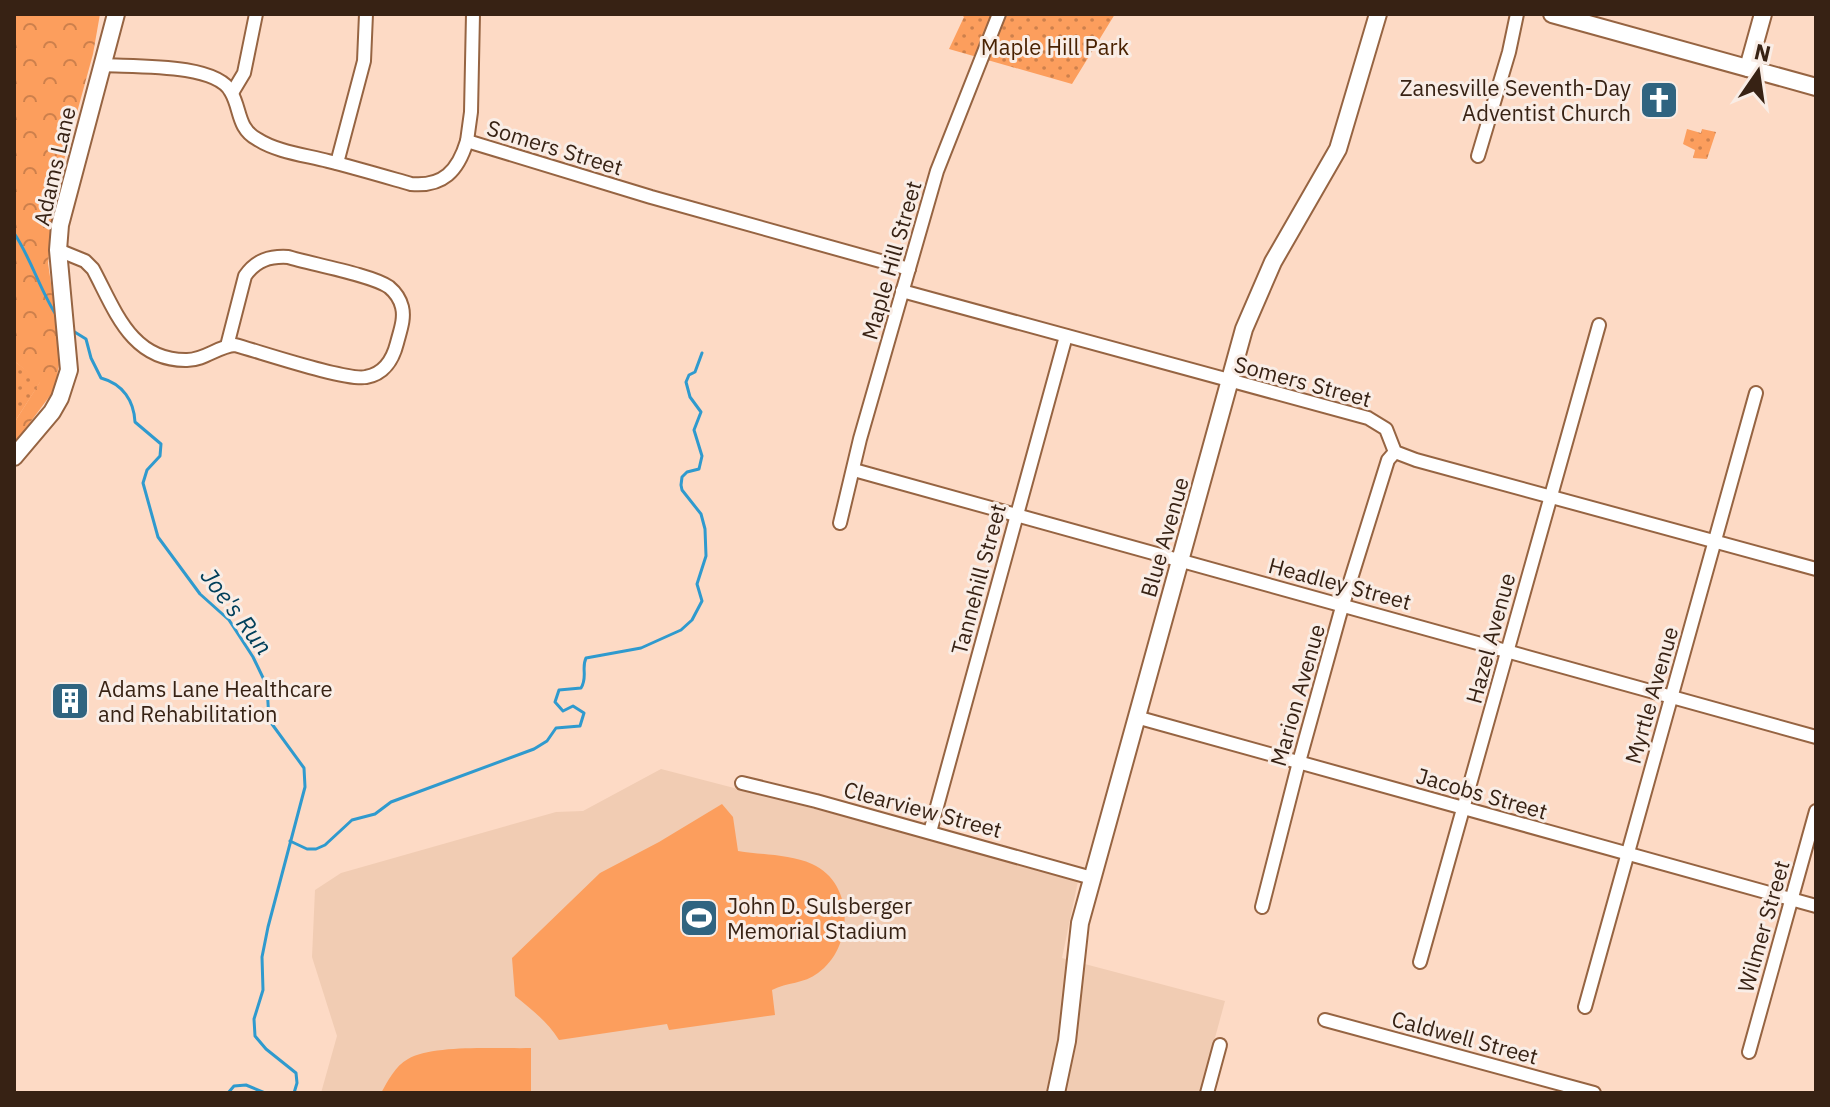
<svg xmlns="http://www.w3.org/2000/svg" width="1830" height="1107" font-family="'IBM Plex Sans',sans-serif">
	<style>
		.built { fill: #f1ccb3 }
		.forest { fill: url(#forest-crowns) }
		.park { fill: url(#park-dots) }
		.garden { fill: #fc9e5d }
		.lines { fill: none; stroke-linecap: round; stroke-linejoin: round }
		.stream { stroke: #2f9ace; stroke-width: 3 }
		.minor-casing { stroke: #966442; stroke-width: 16 }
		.tertiary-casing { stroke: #966442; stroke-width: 20 }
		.minor { stroke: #fff; stroke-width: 12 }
		.tertiary { stroke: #fff; stroke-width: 16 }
		.labels { text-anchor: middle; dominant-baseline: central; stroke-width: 6; stroke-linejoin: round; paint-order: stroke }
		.park-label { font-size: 22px; fill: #492202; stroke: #f9ede6 }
		.poi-label { font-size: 22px; fill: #372214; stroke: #f9ede6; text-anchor: start }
		.street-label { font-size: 22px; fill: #372214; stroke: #f9ede6 }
		.water-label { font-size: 24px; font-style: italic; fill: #02405b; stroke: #f9ede6 }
	</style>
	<defs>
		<pattern id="forest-crowns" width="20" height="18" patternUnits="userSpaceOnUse" patternTransform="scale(2)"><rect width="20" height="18" fill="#fc9e5d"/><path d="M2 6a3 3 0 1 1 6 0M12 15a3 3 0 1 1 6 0" fill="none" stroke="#cd804c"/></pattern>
		<pattern id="park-dots" width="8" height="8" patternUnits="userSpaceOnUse" patternTransform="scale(2)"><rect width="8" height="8" fill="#fc9e5d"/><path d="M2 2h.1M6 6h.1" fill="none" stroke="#cd804c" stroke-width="1.8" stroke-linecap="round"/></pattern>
	</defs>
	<rect width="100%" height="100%" fill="#fddac5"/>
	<polygon class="built" points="661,769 1062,873 1078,881 1062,958 1225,1001 1200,1093 321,1093 337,1036 312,957 315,890 341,873 556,812 583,811"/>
	<polygon class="forest" points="14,14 100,14 93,54 58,182 48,263 61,352 55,389 14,444 14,423 40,382 14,361"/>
	<g class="park">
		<polygon points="961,14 1115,14 1072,84 949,49 964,17"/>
		<polygon points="1687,129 1701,133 1702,129 1716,132 1707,159 1693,158 1695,150 1683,144"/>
		<polygon points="14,361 41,381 14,423"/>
	</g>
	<g class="garden">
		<path d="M 722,804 L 733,817 L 738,851 C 762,855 789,854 812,864 C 855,883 854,947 818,973 C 804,984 787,982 772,990 L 775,1015 L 669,1030 L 667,1024 L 559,1040 C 548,1022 531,1009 515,996 L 512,958 L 600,873 L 659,842 Z"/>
		<path d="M 531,1048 L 531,1093 L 381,1093 C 388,1081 395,1066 408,1059 C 432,1044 501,1049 531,1048 Z"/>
	</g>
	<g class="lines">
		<g class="stream">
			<polyline points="14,129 14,144"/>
			<path d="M 14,233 C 32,260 40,291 58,318"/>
			<path d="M 73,331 L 86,339 L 91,358 L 101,378 C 123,384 134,401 135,422 L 161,444 L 160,456 L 147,470 L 143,483 L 158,537 L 200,594 L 229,620 L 253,657 L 267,686 L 269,720 L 304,768 L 305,787 L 268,927 L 262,957 L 263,990 L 254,1019 L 255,1036 L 266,1049 L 296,1073 L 297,1083 L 294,1093"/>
			<path d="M 290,841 L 307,849 L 316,849 L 325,845 L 352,820 L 375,814 L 391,802 L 534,749 L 547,741 L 556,728 L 580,726 L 584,713 L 573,706 L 563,711 L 555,702 L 559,690 L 581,688 C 588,677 581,668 586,658 L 641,648 L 681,630 L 692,620 L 702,601 L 697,584 L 706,556 L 705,529 L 701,514 L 682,490 L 681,485 L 682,477 L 687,472 L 699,469 L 702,456 L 694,430 L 701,412 L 690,397 L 686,382 L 689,375 L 695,372 L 702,353"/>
			<polyline points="228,1093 234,1086 246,1085 265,1093"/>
		</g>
		<g class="minor-casing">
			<g id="minor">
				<path d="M 103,65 C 133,67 216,63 231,92 C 241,109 237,128 257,139 C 277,152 305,155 328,161 C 356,168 383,176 411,184 C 443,187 458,171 467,141 L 651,197 L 909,269"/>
				<polyline points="232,93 244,73 256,14"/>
				<polyline points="467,141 471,112 473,14"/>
				<polyline points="1478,156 1509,52 1517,14"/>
				<polyline points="337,163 364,61 366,14"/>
				<path d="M 58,250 L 85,261 L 93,269 C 115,310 131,361 187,360 C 205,360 218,346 235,345 C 261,352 346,381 366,377 C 384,374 393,359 397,343 C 400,331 405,319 402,307 C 400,299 395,292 389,287 C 372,275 311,264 288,257 C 270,256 256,260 245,276 L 227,346"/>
				<polyline points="902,291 1368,418 1386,429 1395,452 1416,460 1816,569"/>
				<polyline points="854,470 1816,737"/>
				<polyline points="840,523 860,439 937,171 999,14"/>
				<polyline points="1136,717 1816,906"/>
				<polyline points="742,783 816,801 1092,878"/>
				<polyline points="930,832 1066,336"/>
				<polyline points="1262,907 1299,762 1340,614 1388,460 1395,452"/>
				<polyline points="1420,962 1599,325"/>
				<polyline points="1585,1007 1756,393"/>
				<polyline points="1325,1020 1594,1093"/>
				<polyline points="1749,1052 1816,811"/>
				<polyline points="1207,1093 1220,1045"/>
			</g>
		</g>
		<g class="tertiary-casing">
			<g id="tertiary">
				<polyline points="1552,14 1816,87"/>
				<polyline points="1748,68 1763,14"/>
				<polyline points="14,457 52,412 60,398 69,370 58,250 60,225 116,14"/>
				<polyline points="1056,1093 1067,1041 1080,923 1244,329 1273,262 1338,149 1378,14"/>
			</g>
		</g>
		<use href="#minor" class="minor"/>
		<use href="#tertiary" class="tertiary"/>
	</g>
	<defs>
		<g id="church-square" transform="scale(2)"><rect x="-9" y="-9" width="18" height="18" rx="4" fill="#306480" stroke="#f9ede6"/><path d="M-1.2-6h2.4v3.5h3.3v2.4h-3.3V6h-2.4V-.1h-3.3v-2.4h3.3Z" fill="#fff"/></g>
		<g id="building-square" transform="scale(2)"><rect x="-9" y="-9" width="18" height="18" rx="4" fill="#306480" stroke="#f9ede6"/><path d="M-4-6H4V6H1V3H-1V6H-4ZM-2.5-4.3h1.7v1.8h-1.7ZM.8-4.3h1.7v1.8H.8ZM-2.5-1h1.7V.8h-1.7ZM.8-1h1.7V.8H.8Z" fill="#fff"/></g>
		<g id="stadium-square" transform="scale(2)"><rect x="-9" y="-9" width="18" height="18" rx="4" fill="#306480" stroke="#f9ede6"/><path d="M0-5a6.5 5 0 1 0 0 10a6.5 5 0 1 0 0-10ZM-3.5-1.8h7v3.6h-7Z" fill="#fff"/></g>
	</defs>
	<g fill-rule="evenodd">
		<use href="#church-square" x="1659" y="100"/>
		<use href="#building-square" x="70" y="701"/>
		<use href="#stadium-square" x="699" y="918"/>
	</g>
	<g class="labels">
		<g class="park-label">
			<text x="1055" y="46">Maple Hill Park</text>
		</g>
		<g class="poi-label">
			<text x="1631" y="87" text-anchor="end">Zanesville Seventh-Day<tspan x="1631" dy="25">Adventist Church</tspan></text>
			<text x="98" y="688">Adams Lane Healthcare<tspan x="98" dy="25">and Rehabilitation</tspan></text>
			<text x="727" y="905">John D. Sulsberger<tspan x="727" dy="25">Memorial Stadium</tspan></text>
		</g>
		<g class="street-label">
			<text transform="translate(555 147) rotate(17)">Somers Street</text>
			<text transform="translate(54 166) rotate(-77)">Adams Lane</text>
			<text transform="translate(891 260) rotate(-74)">Maple Hill Street</text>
			<text transform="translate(1303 381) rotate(15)">Somers Street</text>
			<text transform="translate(1164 537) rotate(-74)">Blue Avenue</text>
			<text transform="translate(978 579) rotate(-75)">Tannehill Street</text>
			<text transform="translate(1340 583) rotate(15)">Headley Street</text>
			<text transform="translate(1490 638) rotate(-75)">Hazel Avenue</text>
			<text transform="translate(1297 695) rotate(-74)">Marion Avenue</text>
			<text transform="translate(1651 695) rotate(-74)">Myrtle Avenue</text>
			<text transform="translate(1482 793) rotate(16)">Jacobs Street</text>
			<text transform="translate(923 809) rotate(15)">Clearview Street</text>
			<text transform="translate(1763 926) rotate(-74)">Wilmer Street</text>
			<text transform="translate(1465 1037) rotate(15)">Caldwell Street</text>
		</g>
		<g class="water-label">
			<text transform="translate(237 611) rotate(53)">Joe's Run</text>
		</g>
	</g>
	<rect width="1830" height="1107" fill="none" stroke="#372214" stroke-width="32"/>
	<g transform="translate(1758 72) rotate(13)" stroke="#f9ede6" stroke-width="6" paint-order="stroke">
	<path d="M0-6L14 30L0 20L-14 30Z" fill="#372214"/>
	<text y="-12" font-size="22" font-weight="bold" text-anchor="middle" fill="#372214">N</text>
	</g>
</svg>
